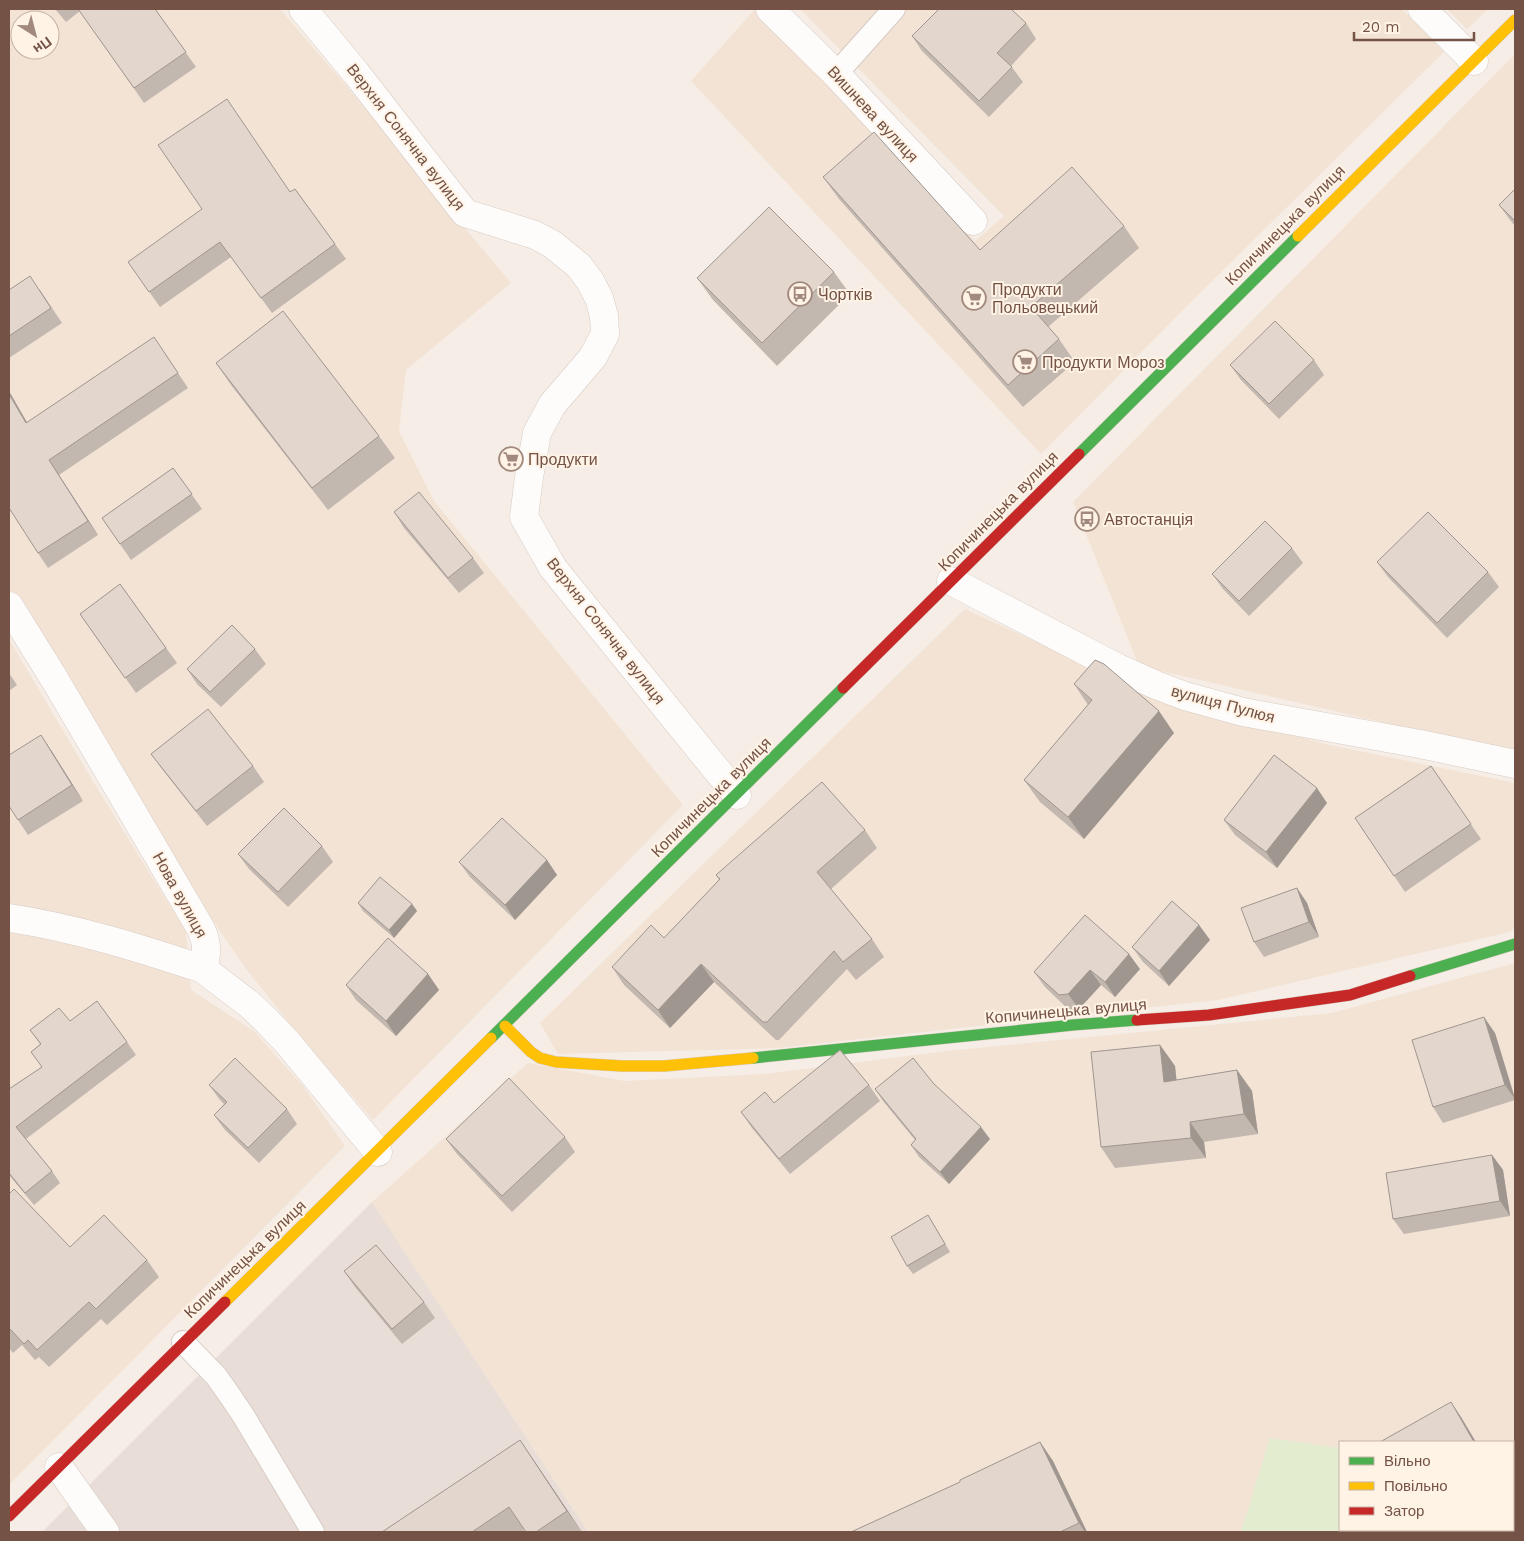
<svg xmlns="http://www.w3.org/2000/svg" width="1524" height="1541" font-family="'Work Sans',sans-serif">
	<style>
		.residential { fill: #f2e3d5; fill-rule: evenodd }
		.industrial { fill: #e9ded7 }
		.green { fill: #e3eccf }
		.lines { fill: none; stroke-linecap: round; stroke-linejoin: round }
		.lane-casing { stroke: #d7cbc4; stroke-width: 24 }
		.street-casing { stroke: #d7cbc4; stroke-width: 29 }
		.fast-casing { stroke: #d7cbc2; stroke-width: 12 }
		.slow-casing { stroke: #d7cbc2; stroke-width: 12 }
		.jam-casing { stroke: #d7cbc2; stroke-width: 12 }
		.lane { stroke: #fefcfb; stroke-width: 22 }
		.street { stroke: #fefcfb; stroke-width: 28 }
		.fast { stroke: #4caf50; stroke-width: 11 }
		.slow { stroke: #ffc107; stroke-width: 11 }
		.jam { stroke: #c62828; stroke-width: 11 }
		.wall { fill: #c3b8b0 }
		.shaded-wall { fill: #9f9690 }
		.building { fill: #e3d6cd; stroke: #9f9690 }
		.labels { text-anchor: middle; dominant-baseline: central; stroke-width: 4; stroke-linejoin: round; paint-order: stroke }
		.street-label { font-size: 16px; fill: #745346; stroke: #fff3e6 }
		.poi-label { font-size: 16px; fill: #745346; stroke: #fff3e6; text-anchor: start }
	</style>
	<rect width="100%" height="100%" fill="#f6eee6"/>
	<g class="residential">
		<path d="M 9,9 L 280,9 L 342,81 L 511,283 L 406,370 L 399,431 L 434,501 L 683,805 L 373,1120 L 308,1046 L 246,969 L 156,837 L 80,699 L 9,588 ZM 20,20 L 50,20 L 50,50 L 20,50 Z"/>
		<polygon points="755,9 871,129 975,241 1004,216 800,9 1402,9 1445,51 1191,302 1041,454 691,81"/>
		<polygon points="1447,9 1488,9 1467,29"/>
		<polygon points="1515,54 1515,753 1139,666 1073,502"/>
		<polygon points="965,609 1169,703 1330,745 1515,783 1515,927 1510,932 1218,1000 778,1048 558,1054 540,1023"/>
		<polygon points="9,639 94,783 186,932 191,990 254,1031 303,1086 345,1146 9,1485"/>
		<polygon points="1515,963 1515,1532 1392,1532 1391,1530 1513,1530 1513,1442 1340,1442 1340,1448 1270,1438 1241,1532 588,1532 372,1202 528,1063 625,1081 764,1074 947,1051 1332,1013"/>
	</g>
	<polygon class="industrial" points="372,1202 588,1532 42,1532"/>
	<polygon class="green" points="1270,1438 1340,1448 1340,1530 1391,1530 1392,1532 1241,1532"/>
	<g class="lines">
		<g class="lane-casing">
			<g id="lane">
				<polyline points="836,74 894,9"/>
				<polyline points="183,1342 216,1376 226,1390 243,1415 313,1532"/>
			</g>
		</g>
		<g class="street-casing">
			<g id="street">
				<polyline points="303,9 356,73 465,213 535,235 552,244 579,266 590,281 599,298 604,316 605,334 593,357 552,405 537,433 529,477 524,517 553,568 737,795"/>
				<polyline points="770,9 836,74 973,221"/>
				<polyline points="1422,9 1474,61"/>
				<polyline points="951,581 1118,668 1156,685 1185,696 1243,712 1420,744 1515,764"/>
				<path d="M 9,606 L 55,680 L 201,929 C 208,944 207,954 203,969 L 249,1004 L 267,1021 L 287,1042 L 378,1152"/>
				<path d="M 9,918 C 76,928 139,948 203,969"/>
				<polyline points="59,1467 105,1532"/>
			</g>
		</g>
		<g class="fast-casing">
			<g id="fast">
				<polyline points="1079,454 1298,236"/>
				<polyline points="1410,976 1515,944"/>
				<polyline points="491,1038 843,688"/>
				<polyline points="753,1058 1073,1025 1137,1020"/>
			</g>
		</g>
		<g class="slow-casing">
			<g id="slow">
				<polyline points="1298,236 1515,20"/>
				<polyline points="505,1026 531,1052 540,1058 556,1062 622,1066 664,1066 753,1058"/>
				<polyline points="225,1302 491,1038"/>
			</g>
		</g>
		<g class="jam-casing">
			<g id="jam">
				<polyline points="843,688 1079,454"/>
				<polyline points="1137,1020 1209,1015 1350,995 1410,976"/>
				<polyline points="9,1516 225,1302"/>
			</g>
		</g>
		<use href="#lane" class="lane"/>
		<use href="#street" class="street"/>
		<use href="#fast" class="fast"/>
		<use href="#slow" class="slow"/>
		<use href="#jam" class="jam"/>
	</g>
	<g class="wall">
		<polygon points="55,9 155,9 196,67 144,103 80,11 66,22"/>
		<polygon points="1026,23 1036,39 1011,66 1023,82 989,117 922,51 912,36"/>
		<polygon points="823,177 980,250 1124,226 1139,248 1048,327 1059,339 1075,362 1023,407 839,199"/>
		<polygon points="295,189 346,259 272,313 231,257 160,307 128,262 290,192"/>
		<polygon points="1515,189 1515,226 1510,220 1499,205"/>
		<polygon points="834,272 850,294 777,366 713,300 697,278"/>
		<polygon points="9,290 40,290 62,323 9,358"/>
		<polygon points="164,352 188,388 59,475 98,535 48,568 38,553 27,422"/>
		<polygon points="1314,360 1324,375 1279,419 1241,380 1230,365"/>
		<polygon points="216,363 379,436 395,458 328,510 231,385"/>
		<polygon points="173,468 202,509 131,560 102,518"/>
		<polygon points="394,512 473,558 484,573 459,593 404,528"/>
		<polygon points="1292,548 1303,563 1249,616 1223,589 1212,574"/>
		<polygon points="1377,562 1488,572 1499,587 1447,638 1388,577"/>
		<polygon points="120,584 177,663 136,693 80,614"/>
		<polygon points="255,649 266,664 221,707 197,684 187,669"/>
		<polygon points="9,673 17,685 9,691"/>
		<polygon points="1074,684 1174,733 1084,839 1040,802 1024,780 1088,705"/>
		<polygon points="51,750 83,801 28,835 18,820"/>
		<polygon points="151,754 253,766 264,782 207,826 162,769"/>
		<polygon points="1431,766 1481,839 1405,892 1355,818"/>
		<polygon points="1327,803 1277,868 1235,835 1224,820"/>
		<polygon points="865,830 877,848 831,889 872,939 884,957 856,980 847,969 779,1040 776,1040 714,982 670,1028 624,985 612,967 664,938 719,880 716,875"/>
		<polygon points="322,846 333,862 288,907 249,869 238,854"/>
		<polygon points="547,860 557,875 515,920 470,877 459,862"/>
		<polygon points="1297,888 1307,903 1319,937 1264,957 1254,942"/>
		<polygon points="358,903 412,904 417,911 394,938 363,911"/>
		<polygon points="1199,925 1210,940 1169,986 1143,962 1132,947"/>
		<polygon points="1140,969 1115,997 1101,985 1079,1009 1069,1010 1045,987 1034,972"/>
		<polygon points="428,974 439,990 396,1036 356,1000 346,985"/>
		<polygon points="70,1021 127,1042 136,1055 26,1139 52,1171 60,1183 34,1205 9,1175 9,1089 42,1067 31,1052 40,1044 30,1030"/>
		<polygon points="1495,1033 1515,1098 1515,1100 1443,1123 1433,1107"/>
		<polygon points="1160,1045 1175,1066 1176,1080 1237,1070 1252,1091 1258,1134 1204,1142 1206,1158 1115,1168 1101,1147"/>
		<polygon points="209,1085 287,1109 297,1124 259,1163 225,1130 214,1115 224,1104 220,1100"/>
		<polygon points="869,1085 880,1101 790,1174 752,1128 741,1112 774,1103"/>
		<polygon points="875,1089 990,1139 949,1184 919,1157 911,1145 915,1140 883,1101"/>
		<polygon points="565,1137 575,1152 512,1212 457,1154 446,1139"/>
		<polygon points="1492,1155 1503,1170 1510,1216 1404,1234 1393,1219"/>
		<polygon points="9,1194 70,1247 147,1260 159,1277 107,1325 101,1319 49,1367 39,1357 35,1360 22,1345 13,1353 9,1348"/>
		<polygon points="928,1215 933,1223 950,1252 913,1274 907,1266"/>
		<polygon points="344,1271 424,1302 435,1318 402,1344 355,1287"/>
		<polygon points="520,1440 582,1532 526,1532 524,1530 520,1532 382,1532"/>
		<polygon points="1040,1442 1053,1461 1087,1532 851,1532 960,1482"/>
	</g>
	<g class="shaded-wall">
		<polygon points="9,391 36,438 26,423 9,394"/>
		<polygon points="49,460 59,475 98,535 88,521"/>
		<polygon points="1159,711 1174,733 1084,839 1068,817"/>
		<polygon points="41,735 51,750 83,801 72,785"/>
		<polygon points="1317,788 1327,803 1277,868 1266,852"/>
		<polygon points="547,860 557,875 515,920 505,905"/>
		<polygon points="1297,888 1307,903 1319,937 1309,922"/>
		<polygon points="412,904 417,911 394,938 389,930"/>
		<polygon points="1199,925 1210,940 1169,986 1159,971"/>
		<polygon points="1129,954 1140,969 1115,997 1105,982"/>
		<polygon points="701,964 714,982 670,1028 658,1010"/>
		<polygon points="1090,970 1101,985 1079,1009 1068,994"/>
		<polygon points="428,974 439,990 396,1036 386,1021"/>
		<polygon points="1484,1017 1495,1033 1515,1099 1505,1085"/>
		<polygon points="1160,1045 1175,1066 1179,1102 1164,1082"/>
		<polygon points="1237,1070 1252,1091 1258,1134 1244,1114"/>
		<polygon points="1190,1122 1204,1142 1206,1158 1191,1138"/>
		<polygon points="981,1127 990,1139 949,1184 940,1172"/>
		<polygon points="1492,1155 1503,1170 1510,1216 1500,1201"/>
		<polygon points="1451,1402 1461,1417 1476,1442 1474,1442"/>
		<polygon points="520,1440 535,1462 582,1532 567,1511"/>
		<polygon points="1040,1442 1053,1461 1087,1532 1085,1532 1079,1523"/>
	</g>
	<g class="building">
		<polygon points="78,9 155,9 186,52 134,88"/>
		<polygon points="939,9 1011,9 1026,23 997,53 1012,67 979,101 912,36"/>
		<polygon points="227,99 290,192 295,189 335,244 261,298 220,242 149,292 128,262 202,209 158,145"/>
		<polygon points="874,132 980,250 1072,167 1124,226 1031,307 1059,339 1008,385 823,177"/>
		<polygon points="1515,189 1515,221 1499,205"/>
		<polygon points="769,207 834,272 762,343 697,278"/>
		<polygon points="30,276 51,308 9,336 9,290"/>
		<polygon points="283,311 379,436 312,488 216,363"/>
		<polygon points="1275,321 1314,360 1269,404 1230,365"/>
		<polygon points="154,337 178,373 49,460 88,521 38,553 9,508 9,394 26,423"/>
		<polygon points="173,468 192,494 120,544 102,518"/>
		<polygon points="419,492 473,558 448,578 394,512"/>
		<polygon points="1428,512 1488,572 1437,623 1377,562"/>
		<polygon points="1265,521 1292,548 1239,601 1212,574"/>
		<polygon points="120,584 166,648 125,678 80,614"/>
		<polygon points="232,625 255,649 210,692 187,669"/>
		<polygon points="1095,660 1104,664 1159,711 1068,817 1024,780 1092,700 1074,684"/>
		<polygon points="208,709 253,766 196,811 151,754"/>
		<polygon points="41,735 72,785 18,820 9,806 9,755"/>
		<polygon points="1274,755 1317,788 1266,852 1224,820"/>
		<polygon points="1431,766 1471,824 1394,876 1355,818"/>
		<polygon points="822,782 865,830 817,872 872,939 843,962 834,951 767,1022 763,1022 701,964 658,1010 612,967 651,925 664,938 720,879 716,875"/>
		<polygon points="284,808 322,846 278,892 238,854"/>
		<polygon points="502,818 547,860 505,905 459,862"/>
		<polygon points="380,877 412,904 389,930 358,903"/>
		<polygon points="1297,888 1309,922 1254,942 1241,908"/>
		<polygon points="1172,901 1199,925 1159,971 1132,947"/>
		<polygon points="1085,915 1129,954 1105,982 1090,970 1068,994 1059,995 1034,972"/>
		<polygon points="388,938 428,974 386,1021 346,985"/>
		<polygon points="97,1001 127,1042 16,1127 52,1171 25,1193 9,1173 9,1089 42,1067 31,1052 41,1044 30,1030 59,1008 70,1021"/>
		<polygon points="1484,1017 1505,1085 1433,1107 1412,1040"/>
		<polygon points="1160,1045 1164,1082 1237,1070 1244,1114 1190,1122 1191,1138 1101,1147 1091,1052"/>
		<polygon points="840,1050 869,1085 779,1159 741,1112 765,1092 774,1103"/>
		<polygon points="235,1058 287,1109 248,1148 214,1115 227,1102 209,1085"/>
		<polygon points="913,1058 934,1084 981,1127 940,1172 911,1145 916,1139 875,1089"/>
		<polygon points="509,1078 565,1137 502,1196 446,1139"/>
		<polygon points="1492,1155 1500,1201 1393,1219 1386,1173"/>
		<polygon points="14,1189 70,1247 104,1215 147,1260 96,1309 89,1302 37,1350 28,1340 24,1344 10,1329 9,1330 9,1194"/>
		<polygon points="928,1215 945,1244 907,1266 891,1237"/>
		<polygon points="376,1245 424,1302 392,1329 344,1271"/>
		<polygon points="1451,1402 1474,1442 1380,1442"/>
		<polygon points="520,1440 567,1511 536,1532 526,1532 509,1507 472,1532 382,1532"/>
		<polygon points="1040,1442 1079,1523 1060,1532 851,1532 960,1482 960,1480"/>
	</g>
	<defs>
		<g id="bus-ring" transform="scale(1.25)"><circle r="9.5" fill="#fff3e6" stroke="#a2897e" stroke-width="1.5"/><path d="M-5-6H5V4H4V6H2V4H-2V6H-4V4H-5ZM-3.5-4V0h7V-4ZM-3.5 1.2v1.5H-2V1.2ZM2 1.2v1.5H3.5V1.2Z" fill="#a2897e"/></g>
		<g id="supermarket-ring" transform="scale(1.25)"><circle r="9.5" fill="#fff3e6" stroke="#a2897e" stroke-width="1.5"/><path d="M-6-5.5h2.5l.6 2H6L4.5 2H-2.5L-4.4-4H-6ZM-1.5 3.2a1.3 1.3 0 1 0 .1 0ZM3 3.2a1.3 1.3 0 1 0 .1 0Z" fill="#a2897e"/></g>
	</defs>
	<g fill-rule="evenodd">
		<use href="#bus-ring" x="800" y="294"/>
		<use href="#supermarket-ring" x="974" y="298"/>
		<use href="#supermarket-ring" x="1025" y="362"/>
		<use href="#supermarket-ring" x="511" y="459"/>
		<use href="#bus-ring" x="1087" y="519"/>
	</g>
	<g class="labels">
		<g class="street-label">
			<text transform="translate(873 114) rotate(47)">Вишнева вулиця</text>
			<text transform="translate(406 137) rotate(52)">Верхня Сонячна вулиця</text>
			<text transform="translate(1285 225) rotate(-45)">Копичинецька вулиця</text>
			<text transform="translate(998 511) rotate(-45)">Копичинецька вулиця</text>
			<text transform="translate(606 631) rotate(52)">Верхня Сонячна вулиця</text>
			<text transform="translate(1223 704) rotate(15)">вулиця Пулюя</text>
			<text transform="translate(711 797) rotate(-45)">Копичинецька вулиця</text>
			<text transform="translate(180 895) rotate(61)">Нова вулиця</text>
			<text transform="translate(1066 1011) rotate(-5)">Копичинецька вулиця</text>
			<text transform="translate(245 1259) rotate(-44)">Копичинецька вулиця</text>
		</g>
		<g class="poi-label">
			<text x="992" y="289">Продукти<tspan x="992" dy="18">Польовецький</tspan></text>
			<text x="818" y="294">Чортків</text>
			<text x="1042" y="362">Продукти Мороз</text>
			<text x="528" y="459">Продукти</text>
			<text x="1104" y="519">Автостанція</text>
		</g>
	</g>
	<rect width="1524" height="1541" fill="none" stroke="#745346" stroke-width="20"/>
	<rect x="1339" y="1441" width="175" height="90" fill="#fff3e6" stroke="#c7b3a6"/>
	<rect x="1349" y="1457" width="25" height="8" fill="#4caf50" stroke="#c7b3a6"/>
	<text x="1384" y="1466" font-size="15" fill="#745346">Вільно</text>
	<rect x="1349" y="1482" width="25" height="8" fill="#ffc107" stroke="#c7b3a6"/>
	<text x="1384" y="1491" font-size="15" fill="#745346">Повільно</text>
	<rect x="1349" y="1507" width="25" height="8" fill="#c62828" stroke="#c7b3a6"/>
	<text x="1384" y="1516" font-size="15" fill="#745346">Затор</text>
	<g transform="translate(35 35) rotate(144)"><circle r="24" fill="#fff3e6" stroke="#c7b3a6"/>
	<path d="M0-4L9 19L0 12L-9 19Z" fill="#a2897e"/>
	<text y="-8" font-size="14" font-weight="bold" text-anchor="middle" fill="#745346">Пн</text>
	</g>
	<path d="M1354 32v8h120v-8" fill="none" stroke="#745346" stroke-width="2.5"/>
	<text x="1362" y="32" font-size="15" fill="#745346" stroke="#fff3e6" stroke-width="4" paint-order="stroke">20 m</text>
</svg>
